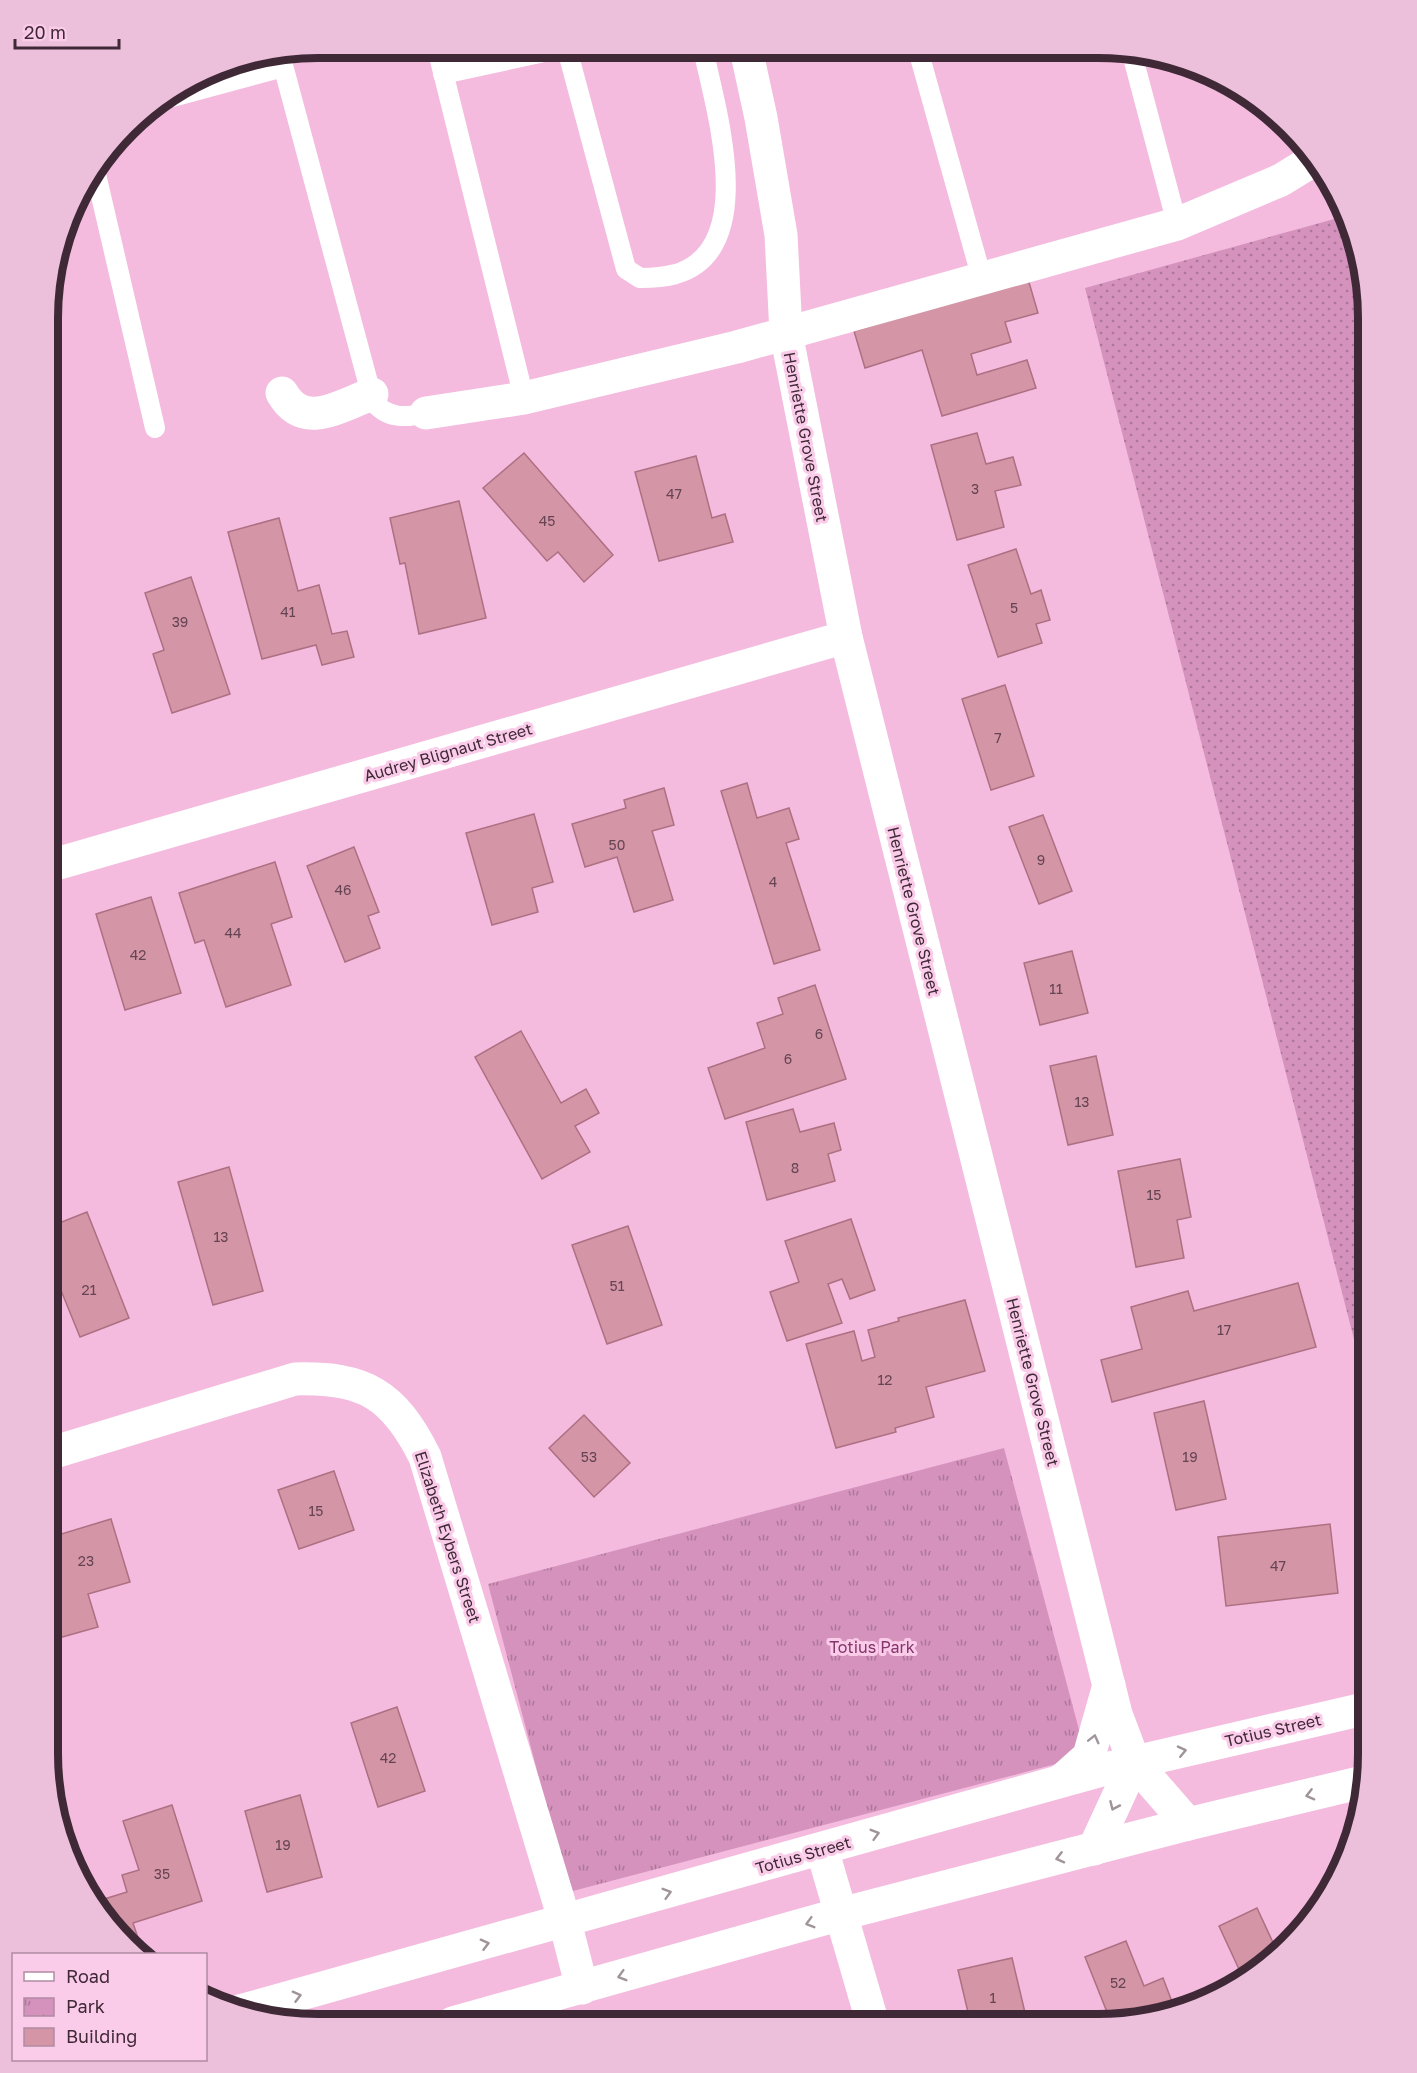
<svg xmlns="http://www.w3.org/2000/svg" width="1417" height="2073" font-family="'Golos Text',sans-serif">
	<style>
		.grass { fill: url(#grass-dots) }
		.park { fill: url(#park-tufts) }
		.building { fill: #d495a6; stroke: #ad7082; stroke-width: 1.5 }
		.lines { fill: none; stroke-linecap: round; stroke-linejoin: round }
		.service { stroke: #fff; stroke-width: 20 }
		.minor { stroke: #fff; stroke-width: 33 }
		.tertiary { stroke: #fff; stroke-width: 33 }
		.oneway { stroke: #a0949b }
		.labels { text-anchor: middle; dominant-baseline: central; stroke-width: 6; stroke-linejoin: round; paint-order: stroke }
		.number-label { font-size: 14px; fill: #654453 }
		.street-label { font-size: 16px; fill: #402937; stroke: #fbcce9 }
		.park-label { font-size: 16px; fill: #84366c; stroke: #fbcce9 }
		.rim { fill: none; stroke: #402937; stroke-width: 8 }
	</style>
	<defs>
		<pattern id="grass-dots" width="8" height="8" patternUnits="userSpaceOnUse" patternTransform="scale(1.5)"><rect width="8" height="8" fill="#d492bc"/><path d="M2 2h.1M6 6h.1" fill="none" stroke="#ad779a" stroke-width="1.8" stroke-linecap="round"/></pattern>
		<pattern id="park-tufts" width="24" height="20" patternUnits="userSpaceOnUse" patternTransform="scale(1.5)"><rect width="24" height="20" fill="#d492bc"/><path d="M3 7l-1-3M5 7V3M7 7l1-3M15 17l-1-3M17 17v-4M19 17l1-3" fill="none" stroke="#ad779a"/></pattern>
	</defs>
	<rect width="100%" height="100%" fill="#f4bbdf"/>
	<polygon class="grass" points="1345,216 1369,318 1369,1398 1085,288"/>
	<polygon class="park" points="1004,1448 1086,1756 569,1892 488,1584"/>
	<g class="building">
		<polygon points="1028,279 1038,313 1005,322 1011,342 971,354 977,375 1027,360 1036,388 942,416 922,350 865,368 854,331"/>
		<polygon points="977,433 986,464 1013,457 1021,485 995,491 1004,527 957,540 931,445"/>
		<polygon points="524,453 613,555 584,582 558,552 547,561 483,488"/>
		<polygon points="696,456 712,518 725,514 733,542 659,561 635,472"/>
		<polygon points="459,501 486,618 419,634 405,563 400,564 390,518"/>
		<polygon points="279,518 298,591 319,585 332,634 347,631 354,657 322,665 316,645 262,659 228,532"/>
		<polygon points="1016,549 1031,594 1041,590 1050,620 1036,624 1042,643 998,657 968,565"/>
		<polygon points="191,577 230,694 172,713 153,654 164,650 145,593"/>
		<polygon points="1005,685 1034,776 991,790 962,699"/>
		<polygon points="747,783 757,818 789,808 799,839 786,843 820,950 774,964 721,791"/>
		<polygon points="664,788 674,825 652,831 673,900 634,912 617,857 585,867 572,824 626,808 624,800"/>
		<polygon points="534,814 553,882 532,888 538,912 492,925 466,833"/>
		<polygon points="1043,815 1072,891 1039,904 1009,827"/>
		<polygon points="354,847 379,912 368,916 380,948 345,962 307,866"/>
		<polygon points="275,862 292,917 271,924 291,985 226,1007 204,940 195,943 179,893"/>
		<polygon points="151,897 181,993 125,1010 96,914"/>
		<polygon points="1072,951 1088,1013 1040,1025 1024,963"/>
		<polygon points="815,985 846,1079 725,1119 708,1068 765,1048 757,1023 783,1014 778,998"/>
		<polygon points="521,1031 561,1103 586,1089 599,1113 575,1126 590,1152 542,1179 475,1057"/>
		<polygon points="1096,1056 1113,1135 1068,1145 1050,1066"/>
		<polygon points="793,1109 800,1132 834,1123 841,1150 828,1154 835,1181 767,1200 746,1122"/>
		<polygon points="1180,1159 1191,1217 1177,1220 1184,1258 1136,1267 1118,1171"/>
		<polygon points="229,1167 263,1291 213,1305 178,1182"/>
		<polygon points="87,1212 129,1318 80,1337 49,1261 49,1227"/>
		<polygon points="851,1219 875,1290 850,1299 842,1279 828,1284 842,1323 787,1341 770,1292 799,1282 785,1241"/>
		<polygon points="628,1226 662,1325 607,1344 572,1245"/>
		<polygon points="1298,1283 1316,1347 1112,1402 1101,1360 1142,1349 1131,1307 1188,1291 1194,1311"/>
		<polygon points="965,1300 985,1371 926,1387 934,1417 895,1428 896,1432 836,1448 806,1344 854,1331 862,1361 875,1357 868,1330 899,1321 898,1318"/>
		<polygon points="1204,1401 1226,1499 1176,1510 1154,1413"/>
		<polygon points="584,1415 630,1463 594,1497 549,1448"/>
		<polygon points="334,1471 354,1530 299,1549 278,1490"/>
		<polygon points="111,1519 130,1582 88,1594 98,1627 55,1639 48,1617 48,1538"/>
		<polygon points="1330,1524 1338,1593 1226,1606 1218,1537"/>
		<polygon points="397,1707 425,1791 378,1807 351,1723"/>
		<polygon points="300,1795 322,1877 267,1892 245,1811"/>
		<polygon points="172,1805 202,1901 133,1923 138,1938 130,1940 98,1901 127,1892 122,1875 139,1870 123,1821"/>
		<polygon points="1257,1908 1276,1949 1287,1943 1288,1945 1277,1958 1244,1980 1219,1926"/>
		<polygon points="1126,1941 1144,1986 1163,1978 1174,2007 1111,2022 1085,1957"/>
		<polygon points="1012,1958 1028,2025 971,2025 958,1970"/>
	</g>
	<g class="lines">
		<g class="service">
			<polyline points="437,48 524,398"/>
			<path d="M 567,49 L 626,269 L 640,278 C 652,278 665,277 676,274 C 760,249 715,107 703,49"/>
			<polyline points="918,50 982,279"/>
			<polyline points="1131,50 1177,224"/>
			<path d="M 280,54 L 373,401 C 387,419 406,418 426,413"/>
			<polyline points="443,74 558,49"/>
			<polyline points="172,97 283,67"/>
			<polyline points="95,170 155,428"/>
		</g>
		<g class="minor">
			<polyline points="746,49 761,118 781,235 786,333 846,637 1116,1714 1134,1762 1188,1824"/>
			<path d="M 282,393 C 304,431 339,406 372,394"/>
			<polyline points="426,413 524,398 737,347 1177,224 1281,180 1307,164 1309,160"/>
			<polyline points="49,866 846,637"/>
			<path d="M 48,1454 L 295,1379 C 364,1377 394,1394 425,1457 L 565,1922 L 582,1988"/>
			<polyline points="822,1849 873,2024"/>
			<polyline points="1094,1849 1134,1762"/>
		</g>
		<g class="tertiary">
			<polyline points="1061,1781 1089,1756 1109,1685"/>
			<polyline points="240,2011 1105,1769 1368,1708"/>
			<polyline points="453,2023 841,1914 1188,1824 1367,1781"/>
		</g>
	</g>
	<defs><path id="oneway-chevron" d="M-2-3.5L2.5 0L-2 3.5" fill="none" stroke-width="1.6" stroke-linecap="round" stroke-linejoin="round" transform="scale(1.5)"/></defs>
	<g class="oneway">
		<use href="#oneway-chevron" transform="translate(1094 1739) rotate(-76)"/>
		<use href="#oneway-chevron" transform="translate(1182 1751) rotate(-13)"/>
		<use href="#oneway-chevron" transform="translate(1310 1795) rotate(166)"/>
		<use href="#oneway-chevron" transform="translate(1114 1806) rotate(114)"/>
		<use href="#oneway-chevron" transform="translate(875 1834) rotate(-16)"/>
		<use href="#oneway-chevron" transform="translate(1060 1858) rotate(166)"/>
		<use href="#oneway-chevron" transform="translate(667 1893) rotate(-16)"/>
		<use href="#oneway-chevron" transform="translate(810 1923) rotate(164)"/>
		<use href="#oneway-chevron" transform="translate(485 1944) rotate(-15)"/>
		<use href="#oneway-chevron" transform="translate(622 1976) rotate(164)"/>
		<use href="#oneway-chevron" transform="translate(297 1996) rotate(-15)"/>
	</g>
	<g class="labels">
		<g class="number-label">
			<text x="975" y="488">3</text>
			<text x="674" y="493">47</text>
			<text x="547" y="520">45</text>
			<text x="1014" y="607">5</text>
			<text x="288" y="611">41</text>
			<text x="180" y="621">39</text>
			<text x="998" y="737">7</text>
			<text x="617" y="844">50</text>
			<text x="1041" y="859">9</text>
			<text x="773" y="881">4</text>
			<text x="343" y="889">46</text>
			<text x="233" y="932">44</text>
			<text x="138" y="954">42</text>
			<text x="1056" y="988">11</text>
			<text x="819" y="1033">6</text>
			<text x="788" y="1058">6</text>
			<text x="1082" y="1101">13</text>
			<text x="795" y="1167">8</text>
			<text x="1154" y="1194">15</text>
			<text x="221" y="1236">13</text>
			<text x="617" y="1285">51</text>
			<text x="89" y="1289">21</text>
			<text x="1224" y="1329">17</text>
			<text x="885" y="1379">12</text>
			<text x="589" y="1456">53</text>
			<text x="1190" y="1456">19</text>
			<text x="316" y="1510">15</text>
			<text x="86" y="1560">23</text>
			<text x="1278" y="1565">47</text>
			<text x="388" y="1757">42</text>
			<text x="283" y="1844">19</text>
			<text x="162" y="1873">35</text>
			<text x="1118" y="1982">52</text>
			<text x="993" y="1997">1</text>
		</g>
		<g class="street-label">
			<text transform="translate(806 437) rotate(79)">Henriette Grove Street</text>
			<text transform="translate(448 752) rotate(-16)">Audrey Blignaut Street</text>
			<text transform="translate(914 911) rotate(76)">Henriette Grove Street</text>
			<text transform="translate(1033 1382) rotate(76)">Henriette Grove Street</text>
			<text transform="translate(448 1537) rotate(72)">Elizabeth Eybers Street</text>
			<text transform="translate(1273 1730) rotate(-13)">Totius Street</text>
			<text transform="translate(803 1855) rotate(-16)">Totius Street</text>
		</g>
		<g class="park-label">
			<text x="872" y="1647">Totius Park</text>
		</g>
	</g>
	<path d="M0 0H1417V2073H0ZM318 58H1098A260 260 0 0 1 1358 318V1754A260 260 0 0 1 1098 2014H318A260 260 0 0 1 58 1754V318A260 260 0 0 1 318 58Z" fill="#ecbfdb" fill-rule="evenodd"/>
	<path class="rim" d="M318 58H1098A260 260 0 0 1 1358 318V1754A260 260 0 0 1 1098 2014H318A260 260 0 0 1 58 1754V318A260 260 0 0 1 318 58Z"/>
	<rect x="12" y="1953" width="195" height="108" fill="#fbcce9" stroke="#b08ba2" stroke-width="1.5"/>
	<rect x="24" y="1972" width="30" height="9" fill="#ffffff" stroke="#b08ba2" stroke-width="1.5"/>
	<text x="66" y="1983" font-size="18" fill="#402937">Road</text>
	<rect x="24" y="1998" width="30" height="18" fill="url(#park-tufts)" stroke="#b08ba2" stroke-width="1.5"/>
	<text x="66" y="2013" font-size="18" fill="#402937">Park</text>
	<rect x="24" y="2028" width="30" height="18" fill="#d495a6" stroke="#b08ba2" stroke-width="1.5"/>
	<text x="66" y="2043" font-size="18" fill="#402937">Building</text>
	<path d="M15 39v9h104v-9" fill="none" stroke="#402937" stroke-width="3"/>
	<text x="24" y="39" font-size="18" fill="#402937" stroke="#fbcce9" stroke-width="4.5" paint-order="stroke">20 m</text>
</svg>
